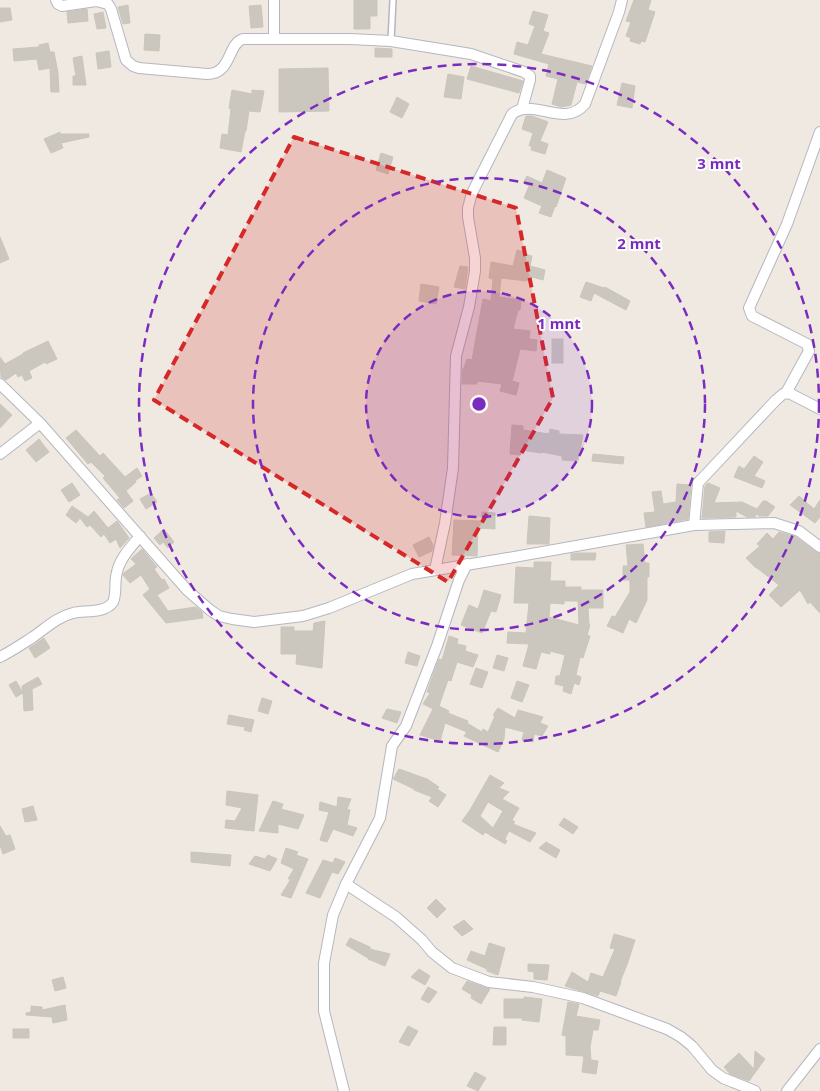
<svg xmlns="http://www.w3.org/2000/svg" width="820" height="1091" font-family="'Noto Sans',sans-serif">
	<style>
		.building { fill: #cbc7bf; stroke: #cbc5ba; fill-rule: evenodd }
		.lines { fill: none; stroke-linecap: round; stroke-linejoin: round }
		.lane-casing { stroke: #b4b7c1; stroke-width: 8 }
		.street-casing { stroke: #b4b7c1; stroke-width: 12 }
		.lane { stroke: #fff; stroke-width: 5 }
		.street { stroke: #fff; stroke-width: 10 }
		.marked { fill: #d62828; fill-opacity: 0.2; stroke: #d62828; stroke-width: 4; stroke-dasharray: 10 6; stroke-linejoin: round }
		.ring { fill: none; stroke: #7b2cbf; stroke-width: 2.5; stroke-dasharray: 9 6 }
		.centre { fill: #7b2cbf; stroke: #fff; stroke-width: 2.5 }
		.ring-label { font-size: 15px; text-anchor: middle; font-weight: bold; fill: #7b2cbf; stroke: #fff; stroke-width: 4; stroke-linejoin: round; paint-order: stroke }
	</style>
	<rect width="100%" height="100%" fill="#efe9e1"/>
	<g class="building">
		<polygon points="354,0 377,0 377,16 370,16 370,29 354,29"/>
		<polygon points="634,0 651,0 648,10 655,12 645,42 641,41 640,44 630,41 631,38 626,36 631,22 626,21"/>
		<polygon points="128,5 130,23 123,24 118,7"/>
		<polygon points="261,5 263,27 251,28 249,6"/>
		<polygon points="0,8 10,8 12,20 0,22"/>
		<polygon points="87,9 88,21 68,23 67,12"/>
		<polygon points="533,11 548,15 543,31 549,33 541,54 592,66 585,84 577,82 571,105 561,107 552,104 558,79 546,76 549,64 514,54 517,42 528,45 535,26 529,24"/>
		<polygon points="103,12 106,28 97,29 94,14"/>
		<polygon points="145,34 160,35 159,51 144,50"/>
		<polygon points="48,43 50,52 54,52 58,73 59,92 51,92 50,68 39,70 37,59 14,61 13,49 39,47 39,45"/>
		<polygon points="375,48 392,49 392,57 375,57"/>
		<polygon points="109,51 111,67 98,69 96,53"/>
		<polygon points="82,56 86,85 73,85 73,76 76,76 73,58"/>
		<polygon points="471,66 523,81 519,93 467,79"/>
		<polygon points="328,68 329,111 279,112 279,69"/>
		<polygon points="448,74 464,77 461,99 444,97"/>
		<polygon points="622,83 635,86 632,108 617,105"/>
		<polygon points="232,90 252,94 252,90 264,91 260,112 249,111 246,131 245,131 241,152 220,148 222,134 228,135 231,109 229,108"/>
		<polygon points="397,97 409,104 402,118 390,112"/>
		<polygon points="526,116 532,116 548,122 540,141 548,144 545,154 531,150 532,146 529,146 533,133 522,129"/>
		<polygon points="60,132 60,134 89,134 89,137 61,143 63,148 51,153 44,139"/>
		<polygon points="381,153 393,157 388,174 376,170"/>
		<polygon points="547,170 566,178 556,207 555,206 551,217 539,213 542,206 524,198 529,186 523,183 527,176 542,183"/>
		<polygon points="0,237 9,259 0,263"/>
		<polygon points="517,250 525,252 524,254 532,256 530,266 545,270 543,280 528,276 527,281 501,278 499,297 521,300 520,310 518,310 513,329 530,331 529,339 537,340 536,351 520,349 512,381 519,383 516,395 500,391 502,384 477,381 477,384 462,384 463,368 464,368 467,359 472,360 483,299 491,301 493,279 489,278 491,262 513,266"/>
		<polygon points="460,266 468,267 465,289 454,287"/>
		<polygon points="586,282 604,288 605,287 630,301 626,310 594,293 591,301 580,297"/>
		<polygon points="421,284 439,287 436,304 419,301"/>
		<rect x="552" y="339" width="11" height="24"/>
		<polygon points="48,341 57,359 46,364 45,362 29,371 32,378 25,381 22,375 18,377 16,373 6,380 1,377 0,357 5,364 23,354 23,353"/>
		<polygon points="0,404 12,415 0,428"/>
		<polygon points="512,425 523,426 523,430 549,434 550,429 559,431 559,434 583,435 578,461 562,460 562,456 542,452 541,453 521,450 521,455 510,454"/>
		<polygon points="76,430 100,456 103,453 125,477 137,468 142,476 135,481 136,482 126,491 133,501 124,508 117,500 120,498 103,478 105,476 91,462 88,464 66,438"/>
		<polygon points="39,439 49,452 36,462 26,450"/>
		<polygon points="593,454 624,457 623,464 592,461"/>
		<polygon points="754,456 763,462 754,476 765,481 762,488 734,477 739,466 744,469"/>
		<polygon points="72,483 80,495 69,502 61,490"/>
		<polygon points="708,483 720,488 714,503 742,502 757,509 763,501 766,501 775,507 768,516 759,516 756,514 755,517 747,517 736,511 736,517 702,518 705,486"/>
		<polygon points="677,484 691,485 688,519 646,527 644,513 655,512 652,492 661,491 663,504 676,502"/>
		<polygon points="151,493 157,502 146,509 140,499"/>
		<polygon points="799,496 814,509 820,500 820,517 815,523 790,505"/>
		<polygon points="72,506 88,517 94,511 108,528 117,521 129,538 120,548 116,539 110,543 104,534 101,537 90,525 87,527 80,518 76,523 66,515"/>
		<polygon points="482,512 495,513 495,529 478,528 477,556 452,555 454,520 482,521"/>
		<polygon points="529,516 550,518 549,544 527,544"/>
		<polygon points="164,529 174,542 168,548 163,542 160,545 154,538"/>
		<polygon points="725,531 724,543 709,542 709,532"/>
		<polygon points="779,532 796,537 816,552 820,554 820,613 810,602 808,604 800,590 781,607 769,595 779,585 757,568 756,568 746,558 760,546 757,544 767,533 773,539"/>
		<polygon points="429,537 433,545 432,551 419,557 413,545"/>
		<polygon points="643,544 645,563 649,563 649,577 647,577 647,600 636,623 629,619 623,633 607,626 612,616 615,617 630,592 630,580 623,580 623,566 628,566 626,545"/>
		<polygon points="142,549 157,567 154,569 162,580 164,579 169,588 157,595 168,611 196,607 202,612 203,618 166,623 143,595 150,589 141,575 130,583 123,575 124,573 136,564 131,559"/>
		<polygon points="577,553 596,553 595,560 571,560 571,554"/>
		<path d="M 534,562 L 551,562 L 550,581 L 565,581 L 565,587 L 581,587 L 581,590 L 603,590 L 603,608 L 588,608 L 589,624 L 590,625 L 587,635 L 590,636 L 583,658 L 580,657 L 576,675 L 581,677 L 579,685 L 574,683 L 571,694 L 563,691 L 564,686 L 555,684 L 556,676 L 560,676 L 565,655 L 550,651 L 550,654 L 541,652 L 536,669 L 523,666 L 529,644 L 507,643 L 508,632 L 526,633 L 529,603 L 514,603 L 516,567 L 534,568 ZM 564,601 L 578,601 L 579,625 L 549,617 L 550,603 L 564,604 Z"/>
		<polygon points="484,590 501,595 496,612 491,611 482,633 461,625 469,605 478,609"/>
		<polygon points="325,621 322,668 296,664 297,654 281,654 281,627 294,627 294,631 313,631 314,623"/>
		<polygon points="449,636 458,639 457,644 466,646 465,651 478,655 473,667 457,662 451,681 448,680 439,706 449,711 448,713 468,721 467,723 482,732 483,729 488,732 495,716 493,715 498,708 515,718 518,710 543,717 540,723 548,726 542,736 534,734 533,742 522,740 524,732 505,727 504,739 498,752 464,736 467,732 445,723 440,741 420,735 433,709 423,704 430,693 427,692 439,659 442,660"/>
		<polygon points="44,638 50,648 35,658 29,648"/>
		<polygon points="408,652 420,656 417,666 405,663"/>
		<polygon points="497,655 508,658 504,671 493,668"/>
		<polygon points="476,668 488,672 482,688 470,684"/>
		<polygon points="38,677 42,684 32,689 33,710 24,711 23,693 16,697 9,685 16,681 23,693 22,686"/>
		<polygon points="517,681 529,685 522,702 511,698"/>
		<polygon points="262,698 272,701 268,714 258,711"/>
		<polygon points="387,709 401,712 397,723 382,718"/>
		<polygon points="229,715 254,720 251,732 244,730 245,727 227,724"/>
		<polygon points="399,769 427,779 439,787 437,789 446,795 438,807 429,801 432,797 414,790 414,789 393,779"/>
		<path d="M 490,775 L 504,783 L 499,788 L 509,792 L 502,799 L 519,808 L 512,820 L 515,822 L 513,824 L 536,833 L 530,842 L 509,831 L 505,839 L 507,841 L 505,844 L 485,832 L 483,835 L 462,821 L 470,810 ZM 488,802 L 503,811 L 493,828 L 480,816 Z"/>
		<polygon points="227,791 258,795 254,831 225,828 226,820 235,821 242,808 226,805"/>
		<polygon points="338,797 351,799 347,809 350,810 347,825 357,828 353,836 333,829 327,842 320,840 329,812 319,810 320,802 337,807"/>
		<polygon points="273,801 283,804 281,809 304,815 298,829 278,824 278,833 259,831"/>
		<polygon points="33,806 37,820 25,822 22,809"/>
		<polygon points="564,818 578,827 573,834 559,825"/>
		<polygon points="0,826 6,836 10,835 15,849 3,854 0,845"/>
		<polygon points="546,842 560,850 556,858 539,848"/>
		<polygon points="286,848 298,852 296,855 308,859 291,898 281,895 291,879 288,879 294,869 281,863"/>
		<polygon points="191,852 231,855 230,866 191,862"/>
		<polygon points="268,855 277,859 270,871 249,864 255,856 265,859"/>
		<polygon points="335,858 345,862 338,874 332,872 320,898 306,893 323,860 333,863"/>
		<polygon points="436,899 446,909 437,918 427,908"/>
		<polygon points="464,920 473,929 462,936 453,927"/>
		<polygon points="614,934 635,940 628,962 620,982 621,982 616,996 600,991 598,996 565,986 572,972 588,982 591,973 603,977 615,949 610,948"/>
		<polygon points="350,938 370,947 370,949 390,954 385,966 368,959 368,958 346,945"/>
		<polygon points="489,943 505,948 498,975 487,971 487,969 467,960 471,951 485,956"/>
		<polygon points="528,964 549,965 547,980 534,979 534,972 528,971"/>
		<polygon points="419,969 430,976 425,985 411,977"/>
		<polygon points="63,977 66,988 55,991 52,980"/>
		<polygon points="467,981 490,989 481,1004 471,998 472,995 462,989"/>
		<polygon points="428,987 437,992 429,1003 421,999"/>
		<polygon points="524,997 542,999 539,1022 522,1020 522,1018 504,1018 504,999 524,999"/>
		<polygon points="568,1002 579,1004 576,1016 600,1020 598,1030 593,1030 590,1047 591,1060 598,1061 596,1074 582,1072 584,1056 566,1055 566,1036 562,1035"/>
		<polygon points="65,1005 67,1020 53,1023 52,1017 26,1015 26,1013 31,1012 31,1006 42,1007 42,1010"/>
		<polygon points="408,1026 418,1031 409,1046 399,1042"/>
		<polygon points="494,1027 506,1027 506,1045 493,1045"/>
		<rect x="13" y="1029" width="16" height="9"/>
		<polygon points="755,1051 765,1059 749,1081 730,1074 724,1067 739,1053 754,1069"/>
		<polygon points="475,1072 486,1078 478,1091 467,1086"/>
	</g>
	<g class="lines">
		<g class="lane-casing">
			<polyline id="lane" points="391,41 393,0"/>
		</g>
		<g class="street-casing">
			<g id="street">
				<path d="M 56,0 L 58,4 L 62,6 L 96,1 L 108,4 L 111,9 L 126,60 L 133,66 L 139,68 L 207,74 C 232,74 227,44 243,39 L 350,39 L 391,41 L 471,54 L 524,72 L 530,76 L 530,80 L 522,109"/>
				<polyline points="274,0 274,39"/>
				<polyline points="0,384 40,423 187,590 210,610 219,616 232,619 254,622 303,616 329,608 412,574 508,558 694,525 774,523 799,531 820,547"/>
				<polyline points="786,393 809,351 807,344 752,316 749,308 787,224 820,132"/>
				<polyline points="0,454 40,423"/>
				<polyline points="694,525 698,483 776,400 783,394 789,393 820,409"/>
				<path d="M 435,570 L 445,523 L 453,468 L 456,356 L 469,307 L 475,271 L 475,258 L 468,217 L 468,208 L 472,193 L 512,114 C 534,97 564,129 585,104 L 619,12 L 622,0"/>
				<path d="M 0,657 C 12,651 22,644 33,637 C 46,628 57,617 73,613 C 84,610 105,614 113,602 C 117,594 114,581 117,572 C 120,558 131,547 140,536"/>
				<polyline points="346,884 396,917 422,940 432,952 452,968 489,982 533,987 583,998 667,1029 681,1037 692,1046 712,1070 723,1078 755,1091"/>
				<polyline points="344,1091 324,1011 324,963 333,915 346,884 380,818 392,746 406,726 437,646 459,580 467,564"/>
				<polyline points="787,1091 820,1049"/>
			</g>
		</g>
		<use href="#lane" class="lane"/>
		<use href="#street" class="street"/>
	</g>
	<path class="marked" d="M 294,137 L 516,208 L 553,398 L 448,582 L 154,400 Z"/>
	<circle cx="479" cy="404" r="113" fill="#7b2cbf" fill-opacity=".12"/>
	<g class="ring">
		<circle cx="479" cy="404" r="113"/>
		<circle cx="479" cy="404" r="226"/>
		<circle cx="479" cy="404" r="340"/>
	</g>
	<circle cx="479" cy="404" r="8" class="centre"/>
	<g class="ring-label">
		<text x="719" y="169">3 mnt</text>
		<text x="639" y="249">2 mnt</text>
		<text x="559" y="329">1 mnt</text>
	</g>
</svg>
